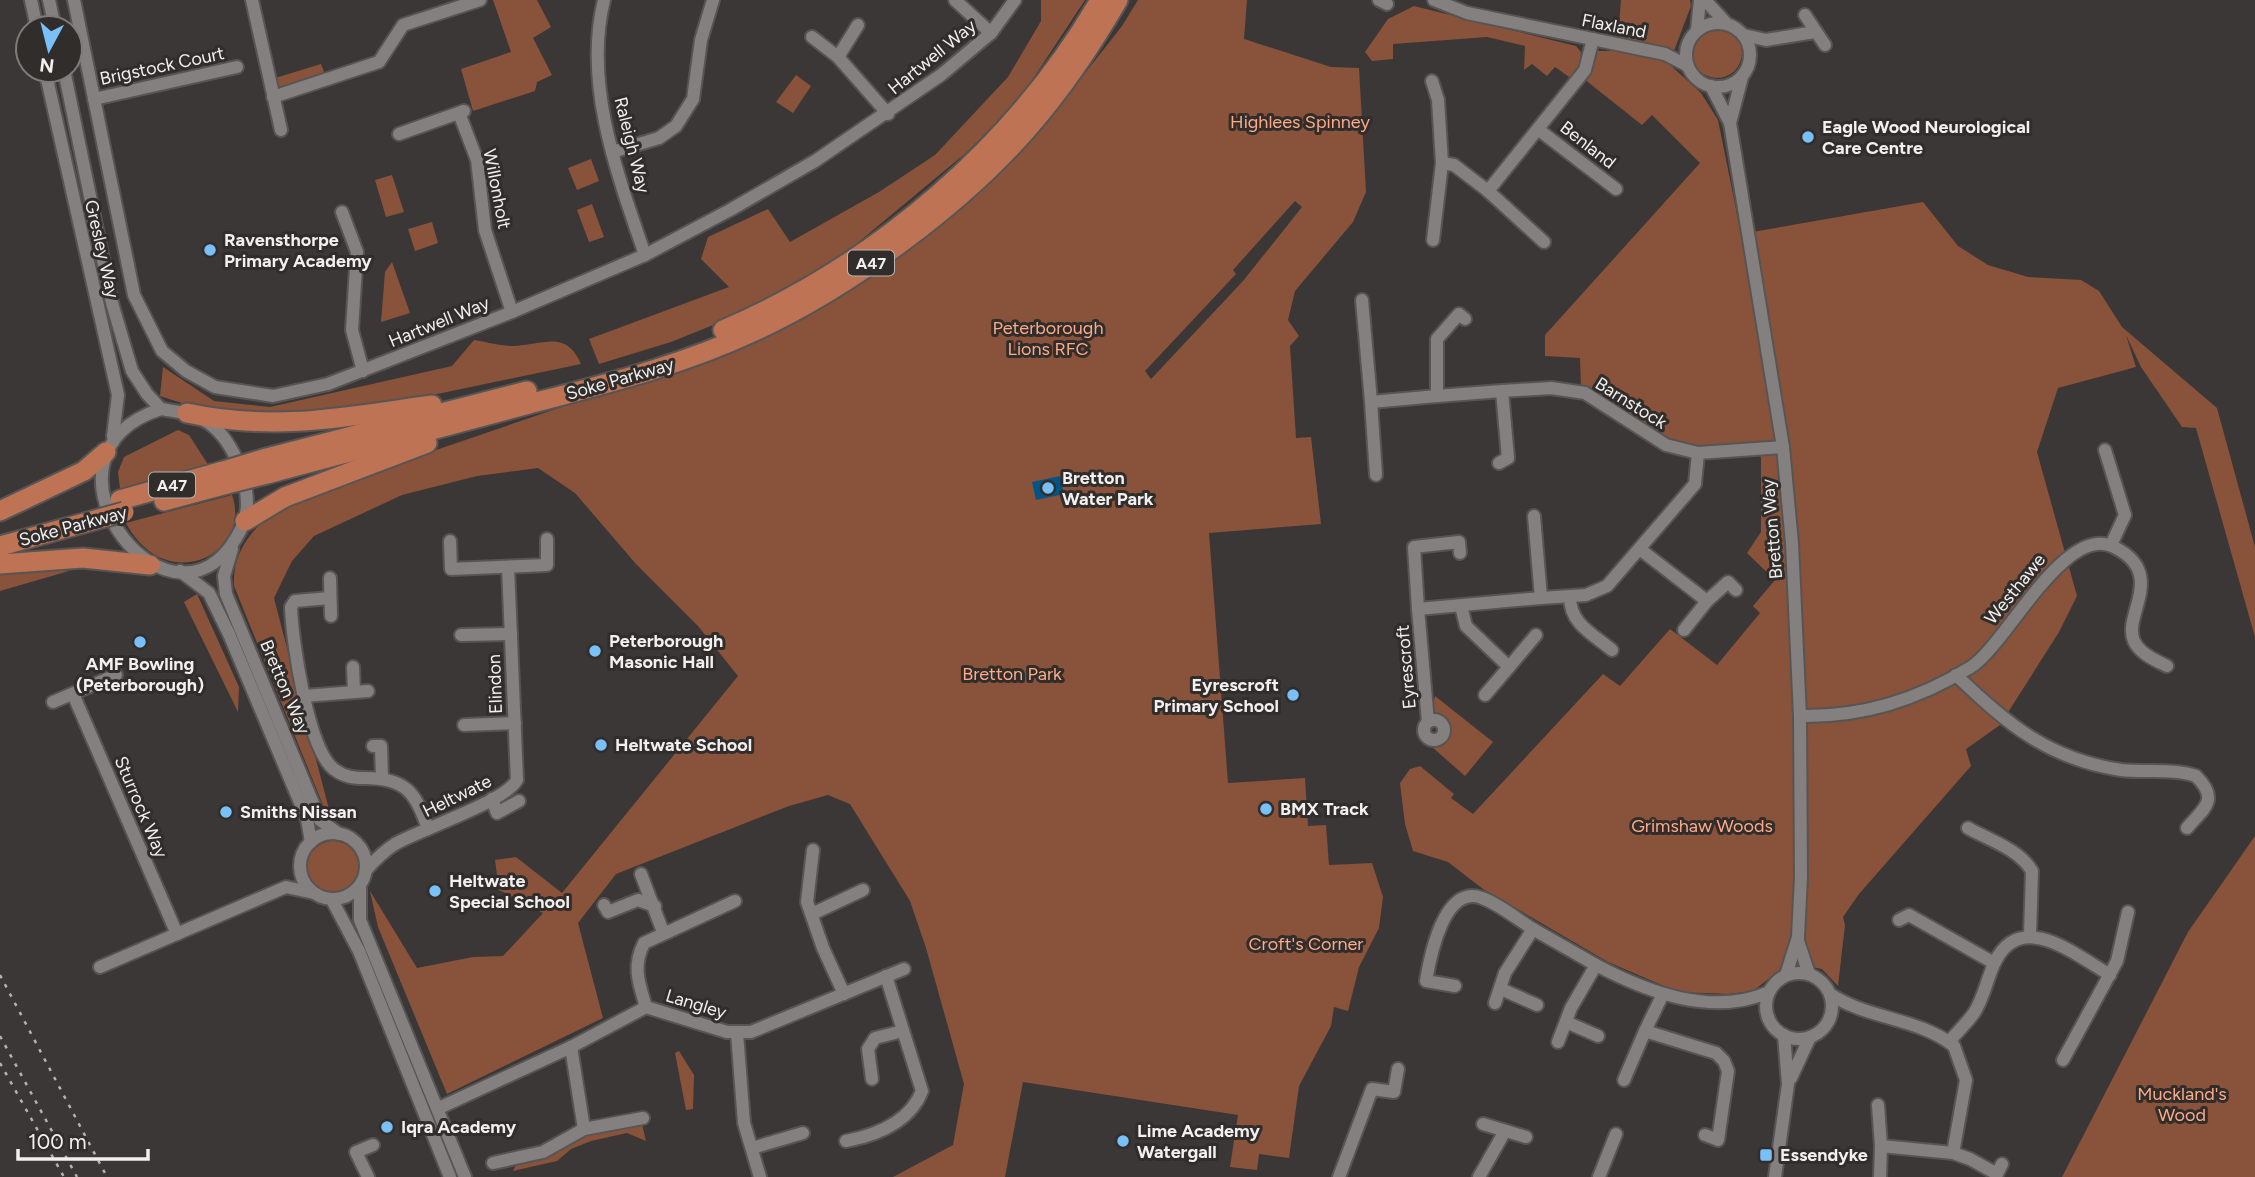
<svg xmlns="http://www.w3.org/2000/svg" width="2255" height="1177" font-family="Figtree,sans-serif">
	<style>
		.green { fill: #89523b; fill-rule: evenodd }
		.water { fill: #035484 }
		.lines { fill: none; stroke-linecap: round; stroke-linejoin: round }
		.minor-casing { stroke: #575554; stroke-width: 16 }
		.highway-casing { stroke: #575554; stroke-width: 23 }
		.minor { stroke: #84807f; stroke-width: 12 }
		.highway { stroke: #be7354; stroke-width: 19 }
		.rail { stroke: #b5b3b2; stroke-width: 2.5; stroke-dasharray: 3.5 7; stroke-linecap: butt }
		.highway-bridge-casing { stroke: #575554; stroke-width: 23; stroke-linecap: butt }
		.highway-bridge { stroke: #be7354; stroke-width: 19 }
		.poi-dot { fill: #79bff8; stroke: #302d2b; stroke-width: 2.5 }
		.labels { text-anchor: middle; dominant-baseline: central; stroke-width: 6; stroke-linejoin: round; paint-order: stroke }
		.shield { fill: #302d2b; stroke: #b8b6b4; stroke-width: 2 }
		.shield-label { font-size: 16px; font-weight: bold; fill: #f2f0ef }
		.street-label { font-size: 18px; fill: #f2f0ef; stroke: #302d2b }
		.park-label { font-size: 18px; fill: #fdaa89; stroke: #302d2b }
		.poi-label { font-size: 18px; font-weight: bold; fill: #f2f0ef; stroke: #302d2b; text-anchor: start }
	</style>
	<rect width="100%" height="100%" fill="#3a3736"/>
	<g class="green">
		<polygon points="493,0 537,0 551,27 533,38 552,75 537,82 535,91 473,111 461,69 511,52"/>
		<polygon points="1041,0 1085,0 1019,100 967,152 831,265 733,317 671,342 599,364 589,339 729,287 701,259 708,237 768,209 790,242 879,192 935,155 1008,77 1041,21"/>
		<path d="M 1138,0 L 1247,0 L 1244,39 L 1331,67 L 1359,68 L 1366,192 L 1353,222 L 1295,291 L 1288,320 L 1299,336 L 1290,346 L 1296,438 L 1311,437 L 1321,524 L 1209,533 L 1228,783 L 1305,778 L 1308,826 L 1326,825 L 1329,865 L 1372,863 L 1383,897 L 1379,928 L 1359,967 L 1348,1011 L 1334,1007 L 1331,1026 L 1299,1086 L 1289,1158 L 1259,1154 L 1257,1170 L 1230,1167 L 1238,1115 L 1023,1082 L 1005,1177 L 893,1177 L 953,1145 L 964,1084 L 926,948 L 910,901 L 850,804 L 828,795 L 789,806 L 616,874 L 578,923 L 603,1018 L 447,1094 L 378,927 L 370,891 L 417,968 L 473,957 L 503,956 L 543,913 L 499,890 L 495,860 L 516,857 L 562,893 L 738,676 L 698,626 L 636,564 L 575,493 L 538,468 L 477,476 L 402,495 L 314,536 L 292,561 L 274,598 L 330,813 L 325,810 L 234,586 C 232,547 257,526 284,502 L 588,398 L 703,363 L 777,331 L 855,283 L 953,214 L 1006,164 L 1064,100 L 1122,26 ZM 1295,201 L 1302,207 L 1243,281 L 1151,379 L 1145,371 L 1236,274 L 1233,270 Z"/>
		<polygon points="1621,0 1690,0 1691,6 1669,64 1701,93 1718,120 1741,234 1923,202 1958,246 1988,265 2028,277 2081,280 2099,291 2122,327 2217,408 2255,547 2255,637 2196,428 2182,427 2141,367 2126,335 2136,367 2058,388 2037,452 2077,596 2059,632 2000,725 1966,749 1971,766 1859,894 1843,917 1845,925 1838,986 1822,969 1797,964 1781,969 1753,991 1729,994 1678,992 1608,962 1483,889 1448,862 1413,851 1405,824 1400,783 1410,769 1420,766 1454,794 1451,798 1473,814 1603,674 1620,686 1670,629 1717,665 1760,613 1753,606 1775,580 1747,553 1761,532 1761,458 1758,445 1701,448 1668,441 1581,388 1580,358 1545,356 1545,335 1700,163 1652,115 1642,125 1584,79 1597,51 1617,51"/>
		<polygon points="1414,6 1576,46 1581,52 1579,67 1572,79 1555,67 1547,76 1532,64 1524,70 1525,46 1487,37 1393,44 1393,59 1372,61 1365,52 1388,19"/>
		<circle cx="1717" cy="53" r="25"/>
		<polygon points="321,64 326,77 282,90 272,79"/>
		<polygon points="796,75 811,86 793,113 776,102"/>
		<polygon points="591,159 599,181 577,190 568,168"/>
		<polygon points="392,175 404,212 386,217 375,180"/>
		<polygon points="592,204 604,237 589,242 577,210"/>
		<polygon points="432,222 438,243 415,251 408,229"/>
		<polygon points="392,262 410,313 381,322 385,272"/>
		<path d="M 474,340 C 486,342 501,346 513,346 C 543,345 566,329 581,364 L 380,406 L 292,419 L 185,404 L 160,396 L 163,367 L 214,401 L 270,407 L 452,366 Z"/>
		<polygon points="178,430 189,435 209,466 120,489 118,472 124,457"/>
		<path d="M 232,495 C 253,555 165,597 126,523 Z"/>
		<polygon points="33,569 69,571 0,591 0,572"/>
		<polygon points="197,594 239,687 238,712 184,602"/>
		<polygon points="1435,696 1493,742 1465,776 1432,747 1445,743 1450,734 1443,716 1431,714"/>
		<polygon points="2255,836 2255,1177 2062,1177 2188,932"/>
		<circle cx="333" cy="867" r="26"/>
		<polygon points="679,1051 694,1075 693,1109 686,1110 675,1053"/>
		<polygon points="642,1124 646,1141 627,1133 591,1141 571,1149 557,1161 513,1171 517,1163 587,1134"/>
	</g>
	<polygon class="water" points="1060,476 1064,494 1036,500 1032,482"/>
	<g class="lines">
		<g class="minor-casing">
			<g id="minor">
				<polyline points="31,0 37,28"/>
				<polyline points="49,0 55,28"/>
				<polyline points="74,0 134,295 162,351 186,371 215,387 273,396 328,384 512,312 645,255 730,210 815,161 941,75 991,33 1015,0"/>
				<polyline points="252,0 281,130"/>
				<path d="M 604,0 C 583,84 618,176 645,255"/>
				<polyline points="955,0 991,33"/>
				<polyline points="1379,0 1387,4"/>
				<polyline points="1434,0 1467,13 1665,54 1688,66"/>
				<polyline points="1705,0 1727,24"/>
				<polyline points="1805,15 1825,45"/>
				<circle cx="1718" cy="55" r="32"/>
				<polyline points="1697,30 1700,0"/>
				<polyline points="1744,35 1766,40 1815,32"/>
				<polyline points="812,37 838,57 888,114"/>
				<polyline points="838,57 858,25"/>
				<polyline points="45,70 118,395 113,436"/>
				<polyline points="64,70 112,303 132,371 147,394 161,409"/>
				<polyline points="1432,81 1438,100 1442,163 1454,165 1488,191 1585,70 1593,39"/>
				<polyline points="1711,86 1730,123 1783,447 1792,543 1800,716 1801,877 1798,937 1786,975"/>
				<polyline points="273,97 379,62 403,25 480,0"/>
				<polyline points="94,99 237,67"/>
				<polyline points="459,113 477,160 485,230 512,312"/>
				<polyline points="1730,123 1742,77"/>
				<polyline points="1539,130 1616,189"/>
				<polyline points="399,134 464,111"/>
				<polyline points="612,152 659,138 676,126 693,99 701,40 713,0"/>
				<polyline points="1488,191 1544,242"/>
				<polyline points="342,212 357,252 352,330 363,371"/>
				<polyline points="1433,240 1442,163"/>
				<polyline points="1362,300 1371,402 1437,396"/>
				<polyline points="1465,319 1459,314 1437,339 1437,396 1502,391"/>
				<polyline points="1371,402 1376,475"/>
				<path d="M 161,409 C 180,412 200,414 215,428 C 237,448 256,498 242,527 C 177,663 15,456 161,409 Z"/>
				<polyline points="2105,450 2125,515 2111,545"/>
				<polyline points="1499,463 1508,458 1502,391 1551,388 1585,393 1666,445 1698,453 1783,447"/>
				<polyline points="1534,516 1541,598 1586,595 1607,586 1695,484 1698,453"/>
				<polyline points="450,541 451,569 547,565 547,539"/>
				<polyline points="232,549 224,576 226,594 320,820 339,834"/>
				<polyline points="1641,550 1707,601 1728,582 1736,590"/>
				<polyline points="180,571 209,593 229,634 307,819 311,842"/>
				<polyline points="330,578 331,616"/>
				<path d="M 1570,597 C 1570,624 1593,634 1612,650"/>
				<path d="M 330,598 L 295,601 L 291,607 C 292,640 308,752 335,770 C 345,777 353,778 365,778 C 405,778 416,792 428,829"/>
				<polyline points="1461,606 1466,626 1509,667 1536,635"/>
				<polyline points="1418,609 1414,547 1459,542 1460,553"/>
				<polyline points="1684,630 1707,601"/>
				<polyline points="461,635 511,634"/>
				<polyline points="353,667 354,692"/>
				<path d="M 1956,675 C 2007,724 2048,759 2121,770 C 2145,773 2174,768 2196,776 C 2220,800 2204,808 2187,828"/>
				<polyline points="73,694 177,934"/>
				<polyline points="1485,695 1509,667"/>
				<polyline points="304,696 368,691"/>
				<polyline points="53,702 116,675"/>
				<path d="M 1800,716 C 1863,717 1917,700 1971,667 C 2006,645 2065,522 2114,547 C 2168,574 2122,615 2134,641 C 2140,654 2155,660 2167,666"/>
				<circle cx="1434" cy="730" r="10"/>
				<polyline points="1428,722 1418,609 1541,598"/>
				<polyline points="464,725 515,723"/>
				<polyline points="373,746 381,746 382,778"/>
				<polyline points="492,799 497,813 519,801"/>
				<path d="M 1968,828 C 1989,840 2019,849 2032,871 L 2030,935"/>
				<circle cx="333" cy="866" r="33"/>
				<polyline points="813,850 807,902 823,948 844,994"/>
				<path d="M 366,870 C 375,860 384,851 395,844 C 421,829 505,802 517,780 L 508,567"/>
				<polyline points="641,874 663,932"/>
				<polyline points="360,886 360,920 465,1177"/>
				<polyline points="332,900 359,951 450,1177"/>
				<polyline points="604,905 608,912 638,900 655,906"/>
				<polyline points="812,914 863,890"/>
				<polyline points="1899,920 1909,915 1994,963"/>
				<polyline points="1798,941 1809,974"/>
				<polyline points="100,967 286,887 314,893"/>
				<circle cx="1799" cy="1006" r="33"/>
				<path d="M 1455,986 L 1426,981 C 1430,957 1444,883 1482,898 C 1499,904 1517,919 1533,929"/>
				<polyline points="1501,989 1537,1005"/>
				<path d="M 1830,994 C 1867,1019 1919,1018 1954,1046 L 1966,1080 L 1953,1153 L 1970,1159 L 1997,1174 L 2002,1164"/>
				<polyline points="1662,996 1645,1031 1716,1053 1724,1061 1728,1071 1718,1140 1705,1135"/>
				<polyline points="1495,1003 1505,973 1533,929 1596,965"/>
				<path d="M 646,1007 C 639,984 632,966 644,943 L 735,901"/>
				<polyline points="1566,1022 1598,1036"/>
				<polyline points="737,1033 744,1123 760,1177"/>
				<path d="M 1558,1042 L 1571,1008 L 1596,965 C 1647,992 1712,1017 1769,992"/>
				<path d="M 1949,1042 C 1957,1032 1967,1023 1974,1013 C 1984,998 1987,978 1995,962 C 2021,909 2076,955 2110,975"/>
				<polyline points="571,1047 584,1129"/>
				<polyline points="2063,1060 2117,961 2128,912"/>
				<polyline points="1791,1078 1810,1037"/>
				<polyline points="872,1079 868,1049 875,1038 903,1031"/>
				<polyline points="1624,1080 1645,1031"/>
				<polyline points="1878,1105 1881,1146"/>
				<polyline points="439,1108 571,1047 646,1007 727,1032 751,1032 904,969"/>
				<polyline points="1483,1124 1526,1137"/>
				<path d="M 846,1141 C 877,1135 910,1122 922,1091 L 886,976"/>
				<polyline points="752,1148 803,1133"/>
				<polyline points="493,1163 543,1152 584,1129 643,1118"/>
				<polyline points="368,1177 356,1152 373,1145"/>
				<polyline points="1339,1177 1372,1089 1394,1092 1398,1069"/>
				<polyline points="1479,1177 1505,1131"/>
				<polyline points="1599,1177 1616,1134"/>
				<polyline points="1775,1177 1788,1084 1784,1035"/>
				<polyline points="1880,1177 1881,1146 1953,1153"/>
			</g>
		</g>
		<g class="highway-casing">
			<g id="highway">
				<path d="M 723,330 C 877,264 1016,145 1100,0"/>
				<path d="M 187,413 C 277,432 344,417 432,405"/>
				<polyline points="263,459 527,391"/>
				<path d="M 267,474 C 355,451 442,427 529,404 C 606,384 683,365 755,331 C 850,287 962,205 1030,126 C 1063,88 1093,43 1118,0"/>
				<polyline points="120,500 223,471"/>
				<polyline points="164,501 227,484"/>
				<polyline points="0,511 84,471 106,452"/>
				<polyline points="245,521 285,497 427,443"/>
				<polyline points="0,546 84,523"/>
				<polyline points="0,564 83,558 150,565"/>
			</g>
		</g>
		<use href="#minor" class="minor"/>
		<use href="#highway" class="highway"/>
		<g class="rail">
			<polyline points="0,975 107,1177"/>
			<polyline points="0,1036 77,1177"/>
			<polyline points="0,1063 64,1177"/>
		</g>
		<g class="highway-bridge-casing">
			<g id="highway-bridge">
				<polyline points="223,471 263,459"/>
				<polyline points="227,484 267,474"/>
				<polyline points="84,523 124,512"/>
			</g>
		</g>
		<use href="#highway-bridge" class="highway-bridge"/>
	</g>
	<g class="poi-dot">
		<circle cx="1808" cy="137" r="7"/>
		<circle cx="210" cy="250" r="7"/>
		<circle cx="1048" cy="488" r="7"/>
		<circle cx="140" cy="642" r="7"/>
		<circle cx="595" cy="651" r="7"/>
		<circle cx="1293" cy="695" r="7"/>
		<circle cx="601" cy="745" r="7"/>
		<circle cx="1266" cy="809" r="7"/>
		<circle cx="226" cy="812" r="7"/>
		<circle cx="435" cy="891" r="7"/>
		<circle cx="387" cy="1127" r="7"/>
		<circle cx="1123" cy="1141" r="7"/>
		<rect x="1759" y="1148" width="14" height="14" rx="3.5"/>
	</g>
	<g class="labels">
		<g class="shield">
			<rect x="848" y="250.5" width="46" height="25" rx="5"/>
			<rect x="149" y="472.5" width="46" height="25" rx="5"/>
		</g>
		<g class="shield-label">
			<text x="871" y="263">A47</text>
			<text x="172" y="485">A47</text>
		</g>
		<g class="street-label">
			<text transform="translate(1614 26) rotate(11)">Flaxland</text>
			<text transform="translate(932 57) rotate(-39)">Hartwell Way</text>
			<text transform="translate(162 66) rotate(-12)">Brigstock Court</text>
			<text transform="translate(632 145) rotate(76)">Raleigh Way</text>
			<text transform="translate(1588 145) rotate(38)">Benland</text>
			<text transform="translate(497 189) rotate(79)">Willonholt</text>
			<text transform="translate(102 249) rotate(77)">Gresley Way</text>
			<text transform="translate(439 322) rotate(-22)">Hartwell Way</text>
			<text transform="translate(620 379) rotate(-16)">Soke Parkway</text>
			<text transform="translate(1631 403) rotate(32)">Barnstock</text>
			<text transform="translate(73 526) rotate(-15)">Soke Parkway</text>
			<text transform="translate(1772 529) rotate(-95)">Bretton Way</text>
			<text transform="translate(2015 589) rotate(-51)">Westhawe</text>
			<text transform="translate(1406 667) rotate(-95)">Eyrescroft</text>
			<text transform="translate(495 684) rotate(-92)">Elindon</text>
			<text transform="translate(285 687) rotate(67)">Bretton Way</text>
			<text transform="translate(457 796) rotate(-26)">Heltwate</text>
			<text transform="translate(141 807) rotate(67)">Sturrock Way</text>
			<text transform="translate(696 1004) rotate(17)">Langley</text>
		</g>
		<g class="park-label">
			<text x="1300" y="122">Highlees Spinney</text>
			<text x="1048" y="328">Peterborough<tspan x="1048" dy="21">Lions RFC</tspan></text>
			<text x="1012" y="674">Bretton Park</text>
			<text x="1702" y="826">Grimshaw Woods</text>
			<text x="1306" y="944">Croft's Corner</text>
			<text x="2182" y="1094">Muckland's<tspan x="2182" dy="21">Wood</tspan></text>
		</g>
		<g class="poi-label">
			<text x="1822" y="127">Eagle Wood Neurological<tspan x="1822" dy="21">Care Centre</tspan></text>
			<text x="224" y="240">Ravensthorpe<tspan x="224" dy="21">Primary Academy</tspan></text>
			<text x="1062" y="478">Bretton<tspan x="1062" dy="21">Water Park</tspan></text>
			<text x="609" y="641">Peterborough<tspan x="609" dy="21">Masonic Hall</tspan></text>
			<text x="140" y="664" text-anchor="middle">AMF Bowling<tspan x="140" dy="21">(Peterborough)</tspan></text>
			<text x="1279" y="685" text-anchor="end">Eyrescroft<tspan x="1279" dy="21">Primary School</tspan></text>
			<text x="615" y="745">Heltwate School</text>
			<text x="1280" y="809">BMX Track</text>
			<text x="240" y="812">Smiths Nissan</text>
			<text x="449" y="881">Heltwate<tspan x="449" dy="21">Special School</tspan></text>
			<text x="401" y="1127">Iqra Academy</text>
			<text x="1137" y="1131">Lime Academy<tspan x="1137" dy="21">Watergall</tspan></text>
			<text x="1780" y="1155">Essendyke</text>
		</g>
	</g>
	<g transform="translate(49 49) rotate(187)"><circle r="33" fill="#302d2b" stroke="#7e7b79" stroke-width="2"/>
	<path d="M0-5L12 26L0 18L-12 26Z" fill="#79bff8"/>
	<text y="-10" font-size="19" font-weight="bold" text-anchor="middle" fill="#f2f0ef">N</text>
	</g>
	<path d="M18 1149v10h130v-10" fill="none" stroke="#f2f0ef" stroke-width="3.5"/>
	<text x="28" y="1149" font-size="21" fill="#f2f0ef" stroke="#302d2b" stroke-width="5" paint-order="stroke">100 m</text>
</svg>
